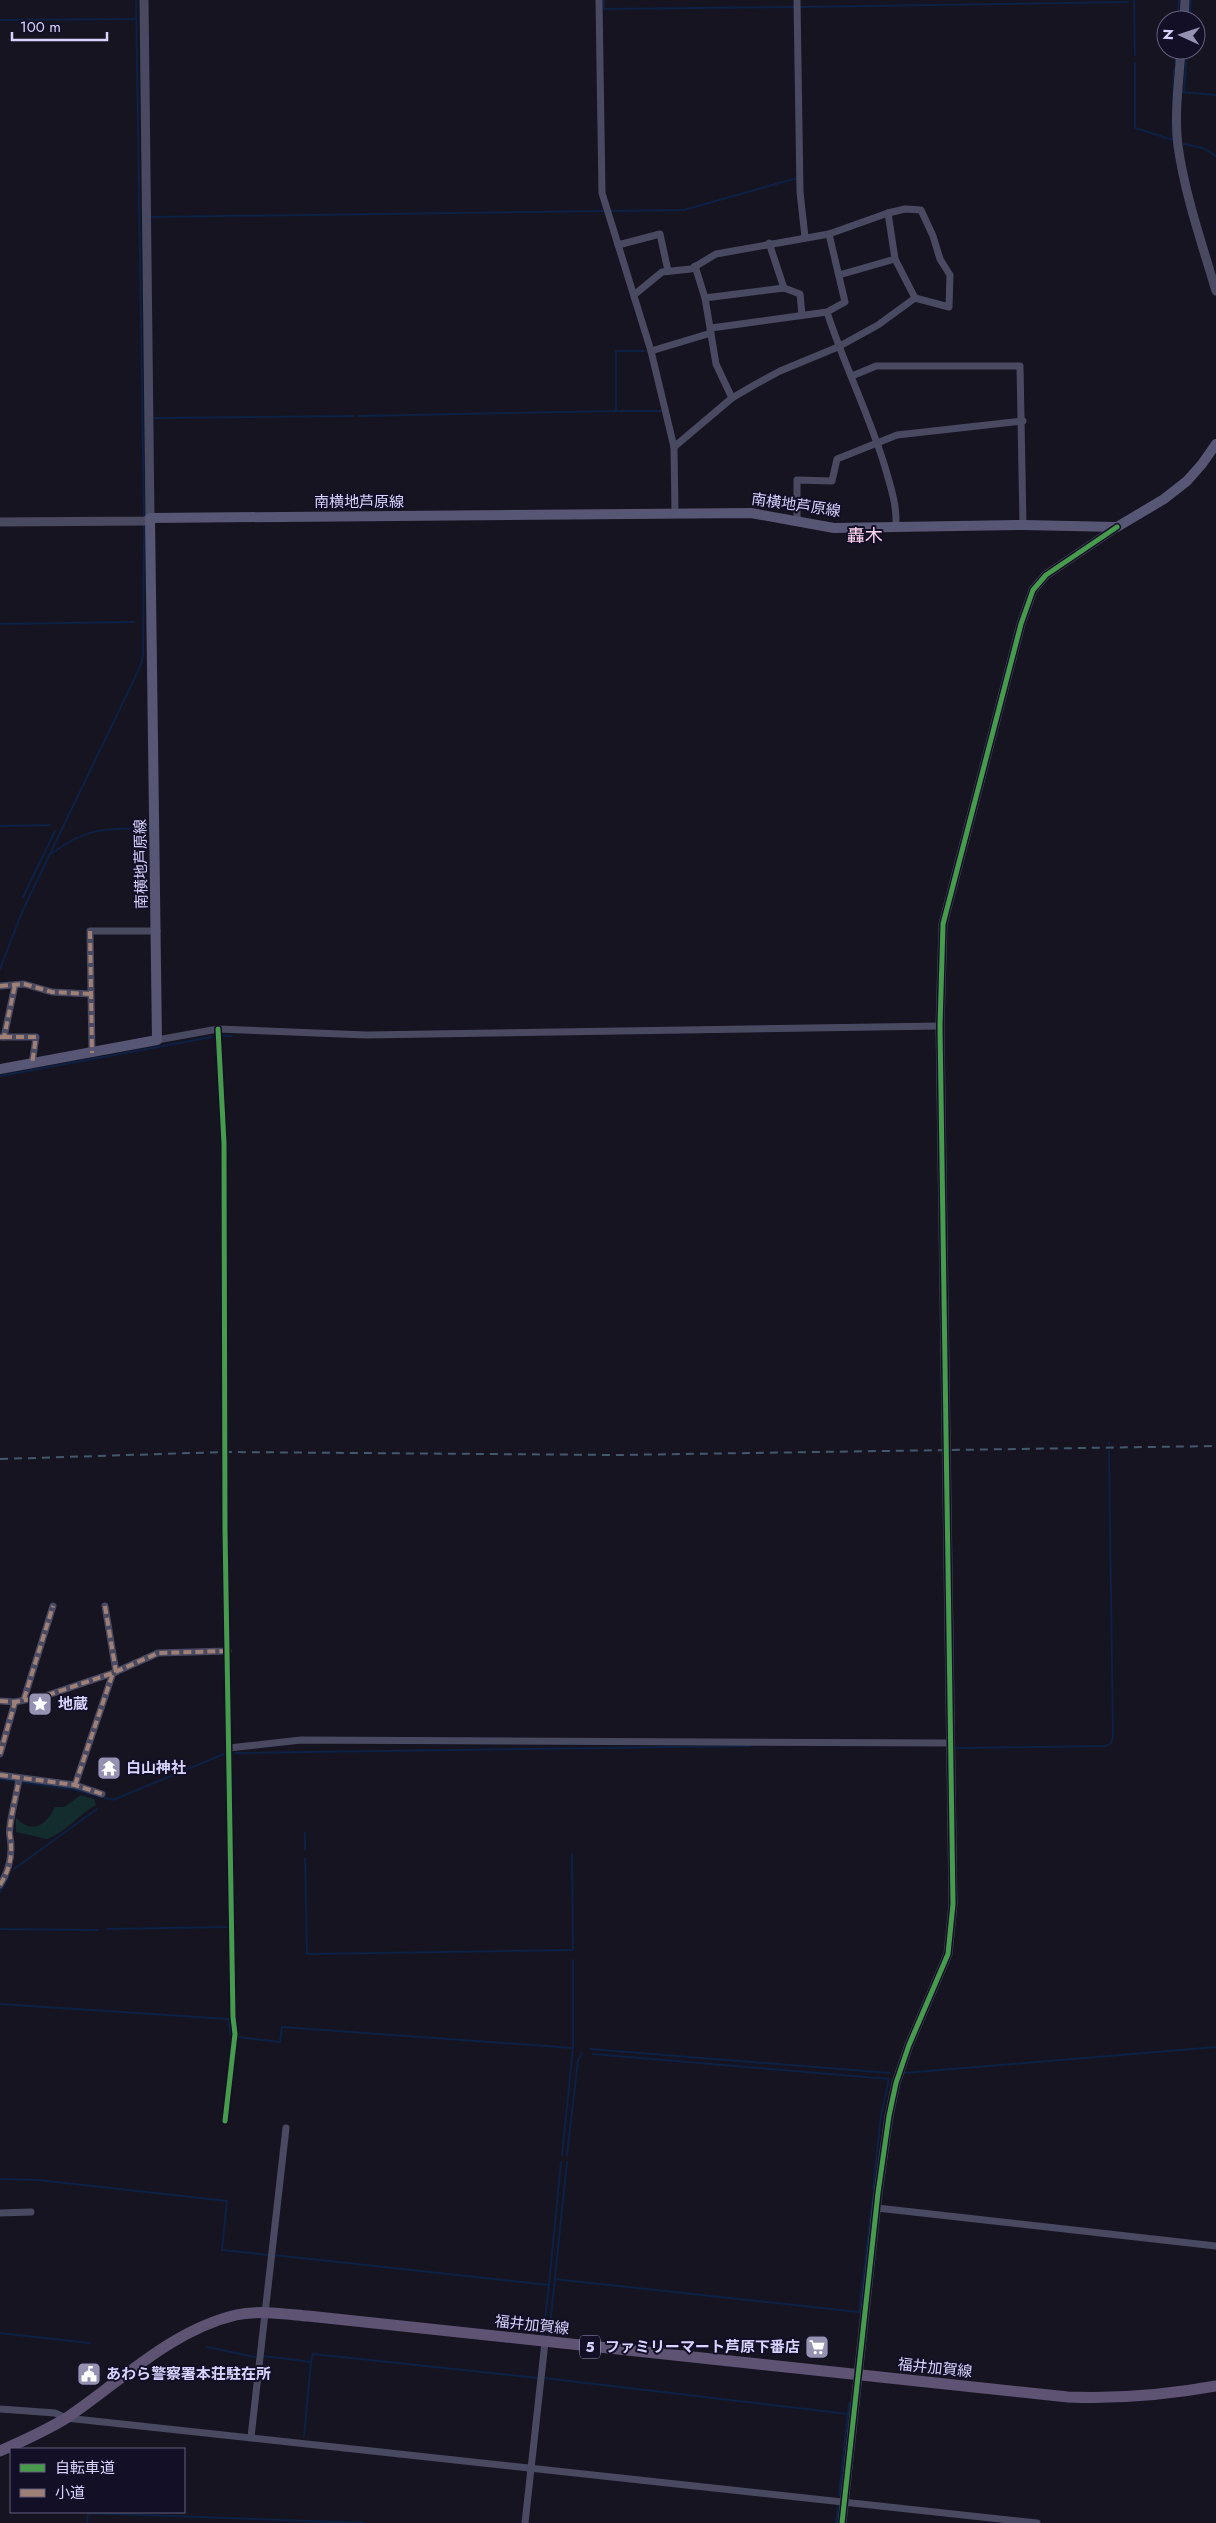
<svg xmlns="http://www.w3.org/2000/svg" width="1216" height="2523" font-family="Jost,'Noto Sans JP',sans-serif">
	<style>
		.green { fill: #132c2d }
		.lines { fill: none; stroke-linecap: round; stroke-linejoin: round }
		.stream { stroke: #0d2144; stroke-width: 2 }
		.minor { stroke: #4a4962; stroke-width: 7 }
		.tertiary { stroke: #4a4962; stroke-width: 9 }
		.secondary { stroke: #575674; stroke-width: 10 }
		.primary { stroke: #5e5373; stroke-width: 11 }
		.rail { stroke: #43596b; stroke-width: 2; stroke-dasharray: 8 6; stroke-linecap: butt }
		.quiet { stroke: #9e8076; stroke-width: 4; stroke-dasharray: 8 4; stroke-linecap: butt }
		.cycleway-casing { stroke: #130f26; stroke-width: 8 }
		.cycleway { stroke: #469c4c; stroke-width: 5 }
		.labels { text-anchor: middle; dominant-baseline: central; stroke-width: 4; stroke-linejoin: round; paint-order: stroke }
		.shield { fill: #130f26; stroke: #9e99be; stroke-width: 1 }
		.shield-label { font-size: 14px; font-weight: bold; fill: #d9d4ff }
		.street-label { font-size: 15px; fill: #d9d4ff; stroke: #130f26 }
		.poi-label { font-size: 15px; font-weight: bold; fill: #d9d4ff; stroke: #130f26; text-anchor: start }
		.quarter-label { font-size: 18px; fill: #ffd6f0; stroke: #130f26 }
	</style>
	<rect width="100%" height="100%" fill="#161421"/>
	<path class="green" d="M 81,1795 L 94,1799 L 96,1805 C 78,1815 66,1832 47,1839 L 16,1832 L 16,1818 C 32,1834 46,1826 55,1807 L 64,1807 Z"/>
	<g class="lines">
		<g class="stream">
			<polyline points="136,0 144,518"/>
			<polyline points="604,0 604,9 795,7"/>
			<polyline points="1134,0 1135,55"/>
			<polyline points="800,7 1128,2"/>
			<polyline points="0,20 136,19"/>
			<polyline points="1178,20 1179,0"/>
			<polyline points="1189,20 1191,0"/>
			<polyline points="1135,63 1135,128 1173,140 1172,122"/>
			<polyline points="1175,63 1176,50"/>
			<polyline points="1180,92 1216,95"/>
			<polyline points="1184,92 1187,50"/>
			<polyline points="1173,102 1174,69"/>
			<polyline points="1184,144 1203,148 1216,156"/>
			<polyline points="609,211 684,210 797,178"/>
			<polyline points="151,217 604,211"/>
			<polyline points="644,351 616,351 616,411 661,411"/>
			<polyline points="360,416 616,411"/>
			<polyline points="154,418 353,416"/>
			<polyline points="0,624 134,622"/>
			<polyline points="0,826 50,825"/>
			<path d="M 51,854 C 88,826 106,829 151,828"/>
			<polyline points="23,897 55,831"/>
			<polyline points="0,969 22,912 140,667 143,656 144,525"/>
			<polyline points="224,1036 231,1036"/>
			<polyline points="0,1076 212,1037"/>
			<polyline points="1109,1442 1109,1444"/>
			<polyline points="955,1748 1106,1746 1111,1743 1113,1736 1109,1451"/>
			<polyline points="235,1753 750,1746"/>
			<polyline points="0,1779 16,1781"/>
			<polyline points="20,1782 72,1789 113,1800 224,1754"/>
			<polyline points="305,1850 305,1833"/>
			<polyline points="305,1858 307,1954 573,1950 572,1854"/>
			<polyline points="14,1869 97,1809"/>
			<polyline points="0,1892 8,1878"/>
			<polyline points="0,1929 98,1930"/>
			<polyline points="107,1929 226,1927"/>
			<polyline points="0,2004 228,2019 231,2035"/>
			<polyline points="238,2037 280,2042 282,2027 573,2048 562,2155"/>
			<polyline points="573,2048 573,1960"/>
			<polyline points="590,2049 890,2073"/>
			<polyline points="593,2054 889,2079 881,2115 873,2189"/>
			<polyline points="904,2073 1216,2047"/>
			<polyline points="567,2155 578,2060 582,2053"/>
			<polyline points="0,2179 39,2180 227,2201 222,2250 269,2255"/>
			<polyline points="274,2255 549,2285 543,2336"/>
			<polyline points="554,2279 859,2312 873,2197"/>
			<polyline points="549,2285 561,2162"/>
			<polyline points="0,2333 90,2343"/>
			<polyline points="549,2335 567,2162"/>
			<polyline points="207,2347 255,2357"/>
			<polyline points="264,2356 311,2362 313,2354 538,2378"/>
			<polyline points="544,2378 848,2414"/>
			<polyline points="304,2436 311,2362"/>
			<polyline points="839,2495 849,2403"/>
			<polyline points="87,2523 88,2513 363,2523"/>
			<polyline points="836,2523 838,2506"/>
		</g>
		<g class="minor">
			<polyline points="599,0 602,193 651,351 674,447 675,512"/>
			<polyline points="797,0 800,192 805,237"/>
			<polyline points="769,243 784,288 800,294 802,315"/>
			<polyline points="618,245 660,234 668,271"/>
			<polyline points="695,266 705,298 716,364 732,398"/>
			<polyline points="839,275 895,259"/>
			<polyline points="634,295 662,272 691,269 716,254 829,234 888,213 905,209 921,210 933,236 940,259 950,275 949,307 915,298"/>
			<polyline points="705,298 784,288"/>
			<path d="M 827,312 C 844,365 869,414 885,467 C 891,488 897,505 896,527"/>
			<polyline points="711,328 827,312 845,302 829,234"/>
			<polyline points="651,351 711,333"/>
			<polyline points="852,376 876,366 1020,366 1023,525"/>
			<polyline points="674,447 732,398 756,384 780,371 838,347 878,325 915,298 895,259 888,213"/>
			<polyline points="797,520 797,480 832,481 837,459 897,435 1023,421"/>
			<polyline points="0,986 24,984 52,992 90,994"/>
			<polyline points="218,1029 224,1143 225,1530 233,2017 235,2034 225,2121"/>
			<polyline points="0,1037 4,1037 15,985"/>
			<polyline points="4,1037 36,1037 32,1064"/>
			<polyline points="157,1040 218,1029 366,1035 940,1026"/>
			<polyline points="92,1053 90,931 157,931"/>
			<polyline points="105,1606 116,1672"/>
			<polyline points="24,1699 53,1606"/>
			<polyline points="0,1701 15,1702 45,1696 113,1673 158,1653 228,1651"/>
			<polyline points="229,1748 301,1740 950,1743"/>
			<polyline points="0,1754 15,1702"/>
			<polyline points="0,1775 75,1785 102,1794"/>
			<polyline points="75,1785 113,1673"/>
			<path d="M 0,1885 C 10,1869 13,1854 10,1837 C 7,1827 18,1791 19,1778"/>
			<polyline points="877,2208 1216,2246"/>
			<polyline points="0,2213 31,2212"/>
			<polyline points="0,2409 55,2413 66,2418 94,2421 1037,2523"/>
			<polyline points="251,2437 286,2128"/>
			<polyline points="525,2523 545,2342"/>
		</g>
		<g class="tertiary">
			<polyline points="1184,20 1185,0"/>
			<path d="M 1181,50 C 1179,81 1174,115 1178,146 C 1185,195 1202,244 1216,291"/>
			<polyline points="0,522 145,521 150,518 144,0"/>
			<polyline points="842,2523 878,2193 889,2116 896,2083 909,2045 948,1954 953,1904 940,1026 943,924 1021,624 1033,590 1046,575 1117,527"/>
		</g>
		<polyline class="secondary" points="0,1069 157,1040 150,518 751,513 834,528 1023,525 1117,527 1164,499 1187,481 1202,464 1216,444"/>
		<path class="primary" d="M 0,2451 C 23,2441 47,2430 68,2417 C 121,2381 172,2330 236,2315 C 259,2310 285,2314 308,2316 L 1068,2397 C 1118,2399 1167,2395 1216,2386"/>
		<polyline class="rail" points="0,1459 226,1452 618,1455 1216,1446"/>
		<g class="quiet">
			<polyline points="90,931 92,1053"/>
			<polyline points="0,986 24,984 52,992 90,994"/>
			<polyline points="0,1037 4,1037 15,985"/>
			<polyline points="4,1037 36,1037 32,1064"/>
			<polyline points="105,1606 116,1672"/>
			<polyline points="24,1699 53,1606"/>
			<polyline points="0,1701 15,1702 45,1696 113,1673 158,1653 228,1651"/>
			<polyline points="0,1754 15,1702"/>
			<polyline points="0,1775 75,1785 102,1794"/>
			<polyline points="75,1785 113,1673"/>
			<path d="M 0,1885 C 10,1869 13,1854 10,1836 C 8,1828 16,1795 18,1785"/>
		</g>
		<g class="cycleway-casing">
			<g id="cycleway">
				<polyline points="218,1029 224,1143 225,1530 233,2017 235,2034 225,2121"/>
				<polyline points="842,2523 878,2193 889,2116 896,2083 909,2045 948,1954 953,1904 940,1026 943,924 1021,624 1033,590 1046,575 1117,527"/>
			</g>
		</g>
		<use href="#cycleway" class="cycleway"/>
	</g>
	<defs>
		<g id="sight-square" transform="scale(1.25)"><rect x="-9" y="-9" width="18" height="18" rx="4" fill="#9591b1" stroke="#130f26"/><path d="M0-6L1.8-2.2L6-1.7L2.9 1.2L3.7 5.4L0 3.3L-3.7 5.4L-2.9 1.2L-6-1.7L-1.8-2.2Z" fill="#fff"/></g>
		<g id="temple-square" transform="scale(1.25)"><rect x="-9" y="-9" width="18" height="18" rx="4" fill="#9591b1" stroke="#130f26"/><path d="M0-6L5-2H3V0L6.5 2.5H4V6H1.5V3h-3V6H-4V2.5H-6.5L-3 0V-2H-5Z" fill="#fff"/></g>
		<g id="supermarket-square" transform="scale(1.25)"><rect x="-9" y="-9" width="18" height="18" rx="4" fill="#9591b1" stroke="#130f26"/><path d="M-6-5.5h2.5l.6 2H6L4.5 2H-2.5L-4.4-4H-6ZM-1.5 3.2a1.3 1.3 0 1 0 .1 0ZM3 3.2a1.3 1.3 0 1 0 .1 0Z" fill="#fff"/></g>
		<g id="civic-square" transform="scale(1.25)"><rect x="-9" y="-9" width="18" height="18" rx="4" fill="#9591b1" stroke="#130f26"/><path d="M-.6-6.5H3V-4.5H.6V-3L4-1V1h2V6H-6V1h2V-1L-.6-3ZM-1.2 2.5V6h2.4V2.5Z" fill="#fff"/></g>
	</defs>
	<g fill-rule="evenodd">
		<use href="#sight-square" x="40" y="1704"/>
		<use href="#temple-square" x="109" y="1768"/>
		<use href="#supermarket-square" x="817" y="2347"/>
		<use href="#civic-square" x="89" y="2374"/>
	</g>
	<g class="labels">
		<rect class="shield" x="580" y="2335.5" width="20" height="23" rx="4"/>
		<g class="shield-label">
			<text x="590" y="2347">5</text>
		</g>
		<g class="street-label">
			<text x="359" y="502">南横地芦原線</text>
			<text transform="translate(796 505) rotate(8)">南横地芦原線</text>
			<text transform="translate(141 864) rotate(-91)">南横地芦原線</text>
			<text transform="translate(532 2325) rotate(6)">福井加賀線</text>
			<text transform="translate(935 2368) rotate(6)">福井加賀線</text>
		</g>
		<g class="poi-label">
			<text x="58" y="1704">地蔵</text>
			<text x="126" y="1768">白山神社</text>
			<text x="800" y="2347" text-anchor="end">ファミリーマート芦原下番店</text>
			<text x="106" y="2374">あわら警察署本荘駐在所</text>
		</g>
		<g class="quarter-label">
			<text x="865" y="536">轟木</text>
		</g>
	</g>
	<rect x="10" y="2448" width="175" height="65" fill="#130f26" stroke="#625e7d"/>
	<rect x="20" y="2464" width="25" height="8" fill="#469c4c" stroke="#625e7d"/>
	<text x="55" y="2473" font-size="15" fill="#d9d4ff">自転車道</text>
	<rect x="20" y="2489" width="25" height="8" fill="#9e8076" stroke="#625e7d"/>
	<text x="55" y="2498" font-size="15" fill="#d9d4ff">小道</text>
	<g transform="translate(1181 35) rotate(273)"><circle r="24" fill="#130f26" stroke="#625e7d"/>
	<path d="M0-4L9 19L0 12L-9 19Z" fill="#9591b1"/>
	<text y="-8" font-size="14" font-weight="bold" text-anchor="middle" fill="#d9d4ff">N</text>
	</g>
	<path d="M12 32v8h95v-8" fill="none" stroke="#d9d4ff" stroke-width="2.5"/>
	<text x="20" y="32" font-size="15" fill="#d9d4ff" stroke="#130f26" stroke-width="4" paint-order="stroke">100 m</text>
</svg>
